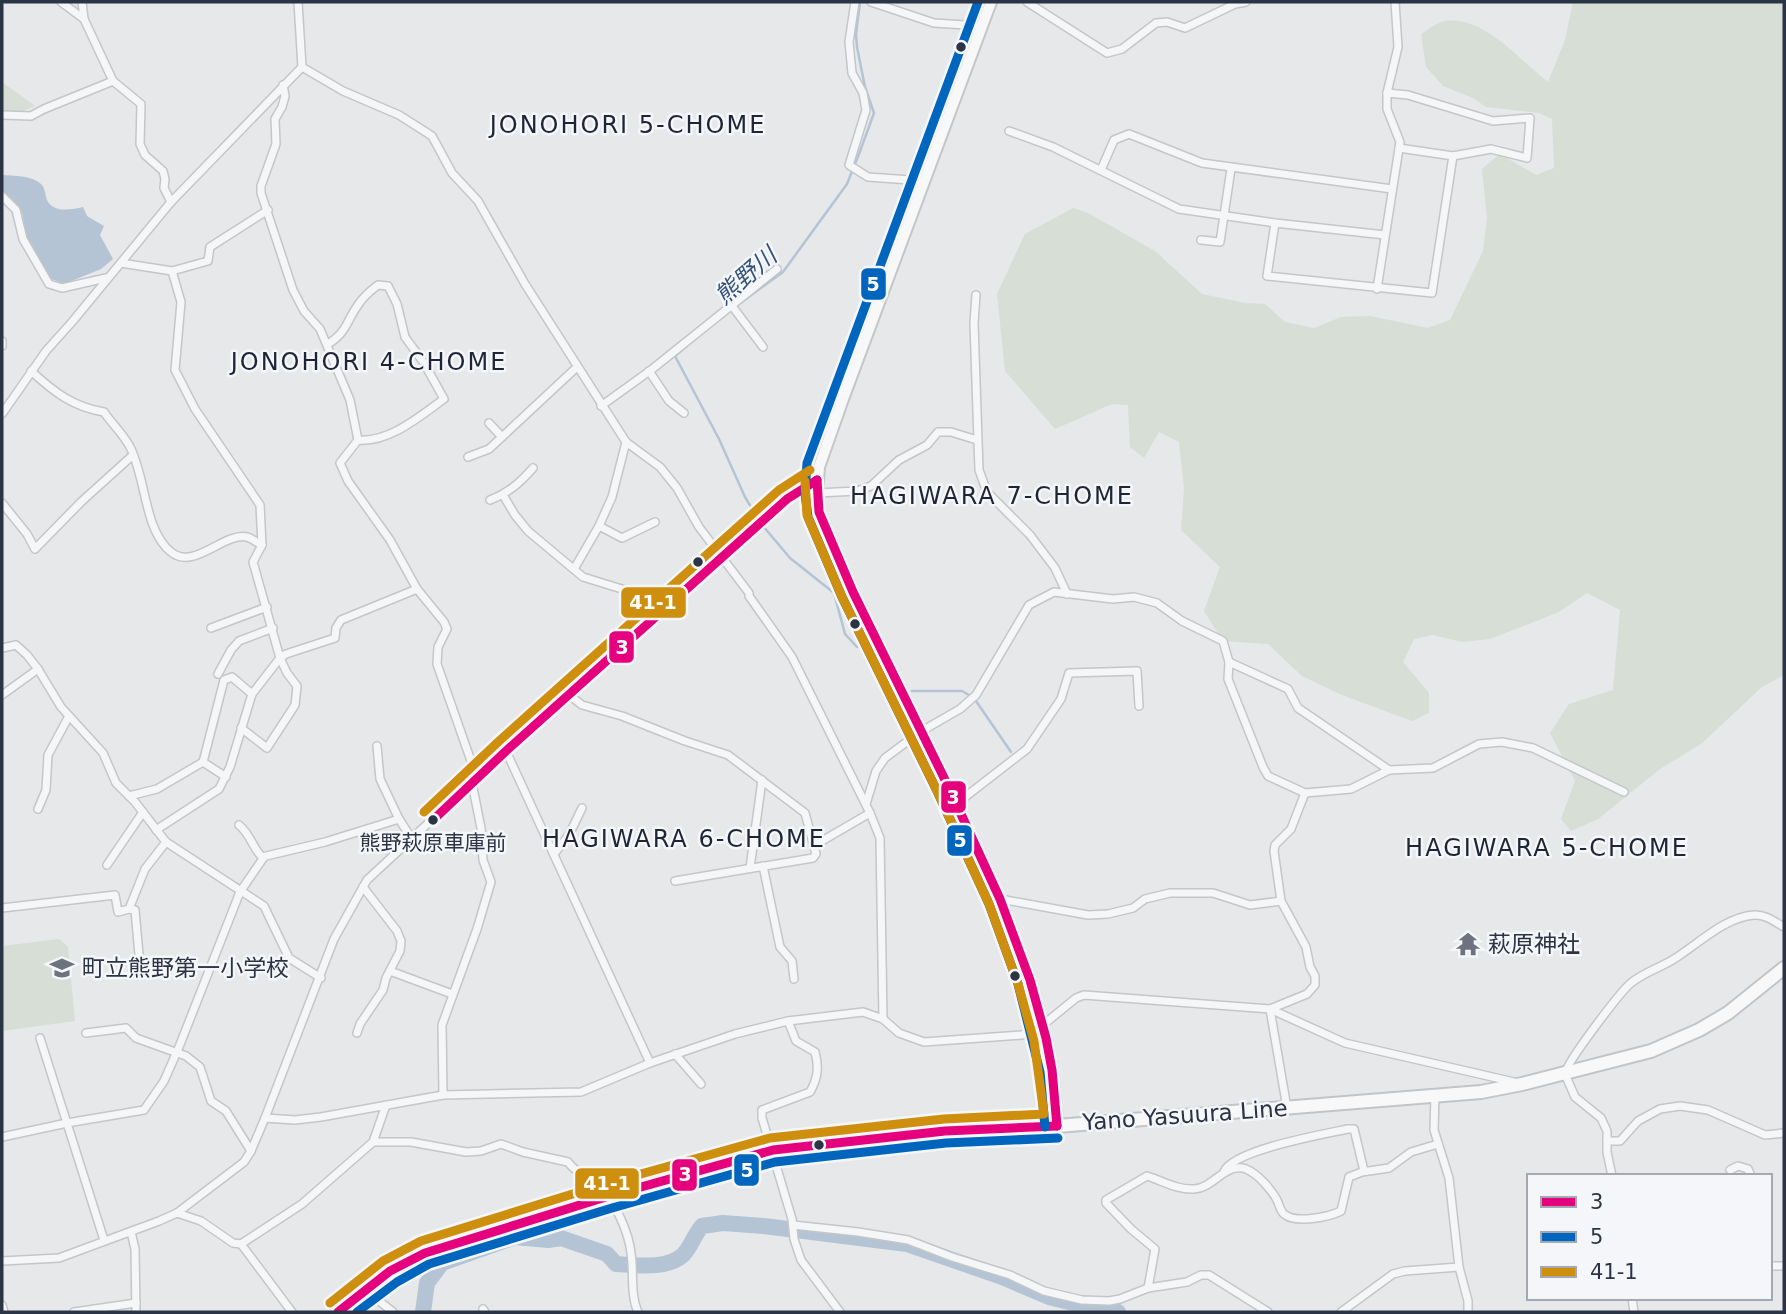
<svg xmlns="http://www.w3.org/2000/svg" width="1786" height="1314" font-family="'DejaVu Sans','Noto Sans JP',sans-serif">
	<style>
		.green { fill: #d6ded6 }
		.water { fill: #b4c4d5 }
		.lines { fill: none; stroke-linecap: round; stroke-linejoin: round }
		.stream { stroke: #b4c4d5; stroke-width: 2.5 }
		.river { stroke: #b4c4d5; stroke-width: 16 }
		.minor-casing { stroke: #c4c6c8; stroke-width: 10 }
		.secondary-casing { stroke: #c4c6c8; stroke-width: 14 }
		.primary-casing { stroke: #c2c5c8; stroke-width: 16 }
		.minor { stroke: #f5f6f7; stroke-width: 7 }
		.secondary { stroke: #f8f8f8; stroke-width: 10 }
		.primary { stroke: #f8f8f8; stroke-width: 12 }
		.bus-1-casing { stroke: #f4f6f9; stroke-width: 14 }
		.bus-2-casing { stroke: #f4f6f9; stroke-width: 14 }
		.bus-3-casing { stroke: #f4f6f9; stroke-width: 14 }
		.bus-1 { stroke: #e5007d; stroke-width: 9 }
		.bus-2 { stroke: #0065bd; stroke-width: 9 }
		.bus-3 { stroke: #ce8f0e; stroke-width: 9 }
		.bus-dot { fill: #2b3445; stroke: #f4f6f9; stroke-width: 2.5 }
		.labels { text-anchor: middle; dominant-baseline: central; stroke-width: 5; stroke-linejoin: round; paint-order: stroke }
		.bus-label { font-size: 21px; fill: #2b3445; stroke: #f4f6f9 }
		.poi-label { font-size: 23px; fill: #2b3445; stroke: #f4f6f9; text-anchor: start }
		.street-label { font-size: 23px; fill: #2b3445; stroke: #f4f6f9 }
		.neighbourhood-label { font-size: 24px; letter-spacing: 2px; fill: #1d2536; stroke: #f4f6f9 }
		.water-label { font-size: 24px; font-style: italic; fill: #34527a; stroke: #f4f6f9 }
		.line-badge { stroke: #f4f6f9; stroke-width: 2.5 }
		.badge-label { font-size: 19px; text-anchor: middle; font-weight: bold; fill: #fff }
	</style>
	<rect width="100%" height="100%" fill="#e6e8ea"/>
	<g class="green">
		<path d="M 1573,2 L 1784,2 L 1784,675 L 1762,687 L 1701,744 L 1660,769 L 1598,819 L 1571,831 L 1561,819 L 1575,781 L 1550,733 L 1569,704 L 1613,690 L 1620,610 L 1587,593 L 1559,612 L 1490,639 L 1462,642 L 1433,635 L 1414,639 L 1403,662 L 1429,693 L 1429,713 L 1412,721 L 1342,695 L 1302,676 L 1268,644 L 1223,641 L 1204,611 L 1220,567 L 1181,530 L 1184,489 L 1179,442 L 1159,432 L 1144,458 L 1130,447 L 1128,405 L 1112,404 L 1055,429 L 1005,371 L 997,294 L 1025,234 L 1073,208 L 1088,213 L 1155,251 L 1202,294 L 1245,303 L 1265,304 L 1285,322 L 1314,328 L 1341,317 L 1370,316 L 1428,328 L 1450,320 L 1483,251 L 1487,218 L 1482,169 L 1500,154 L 1536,175 L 1554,168 L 1552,119 L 1539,113 L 1486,107 L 1473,98 L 1443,86 L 1426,67 L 1421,34 C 1428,30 1437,22 1445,21 C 1485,16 1520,61 1548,82 L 1565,40 Z"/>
		<polygon points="2,82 35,106 2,120"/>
		<polygon points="59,939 68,947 75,1021 2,1031 2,946"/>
	</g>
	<path class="water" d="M 2,175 C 14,176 31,175 41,184 C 45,188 45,194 47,200 C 53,213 71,210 83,207 L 87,216 L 104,226 L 100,235 L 113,259 L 101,269 L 64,284 L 49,278 L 27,240 L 22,212 L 12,199 L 2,193 Z"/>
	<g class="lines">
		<g class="stream">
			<polyline points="739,304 783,272 847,184 859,154 874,113 865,87 857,47 856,34 860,2"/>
			<polyline points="682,350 675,356 719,439 745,497 757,517"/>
			<polyline points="763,526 790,558 834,593 845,634 857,647"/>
			<polyline points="912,691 962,691 969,695"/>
			<polyline points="976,701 1011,752"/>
		</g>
		<path class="river" d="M 423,1312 L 427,1283 L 442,1263 L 515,1237 L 548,1240 L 561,1238 L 607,1254 L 616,1264 C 636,1265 666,1270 683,1255 C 691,1247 694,1235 702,1226 L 723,1223 L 764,1226 L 907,1244 L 1002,1277 L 1049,1297 L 1073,1303 L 1108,1308 L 1118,1312"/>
		<g class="minor-casing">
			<g id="minor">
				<polyline points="61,2 84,19"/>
				<polyline points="82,2 84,19 113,81 141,104 140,144 145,155 163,171 165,179 164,188 171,202"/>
				<polyline points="855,2 849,42 852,73 863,93 866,110 849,165 868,177 925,181"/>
				<polyline points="871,2 934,23 982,26"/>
				<polyline points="1027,2 1107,53 1122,49 1156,23 1167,22 1185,28 1235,4 1246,2"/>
				<polyline points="302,67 343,91 399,115 432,136 452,173 478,201 525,284 626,442 660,467 677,488 699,527 749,593 749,596 792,657 870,813 880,838 883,1019"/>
				<polyline points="283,85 285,96 282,107 275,119 276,144 261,186 261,193 293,290 304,311 320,329 350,400 358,440 340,463 348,481 390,540 417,589 444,622 447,629 438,647 437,664 477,778"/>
				<polyline points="1387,93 1408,95 1493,121 1530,118 1527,158 1491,149 1453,156 1399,148"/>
				<polyline points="2,115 31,116 44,109 113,81"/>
				<polyline points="1009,131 1053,147 1179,209 1275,223 1385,235"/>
				<polyline points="1101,170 1114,140 1129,134 1202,163 1392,189"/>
				<polyline points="2,196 16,210 23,239 49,284 62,288 106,278"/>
				<polyline points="1275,223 1267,276 1432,293 1453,156"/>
				<polyline points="1201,240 1220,242 1231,169"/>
				<polyline points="121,263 172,271 208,261 210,247 268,210"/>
				<polyline points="172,271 181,302 175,370 195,409 260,505 262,545 253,562 280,658 287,673 297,686 295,705 267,748 241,728"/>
				<polyline points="1377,289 1400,142 1387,109 1387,93 1398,47 1395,2"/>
				<polyline points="976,295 974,323 979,470 987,492 1030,535 1055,568 1067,594"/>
				<polyline points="732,306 763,347"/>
				<polyline points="2,341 2,346"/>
				<path d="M 328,344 C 347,332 346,322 358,305 C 363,297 370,291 378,285 L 388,286 L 397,304 L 405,337 L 424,363 L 444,399 C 420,416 389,443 358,440"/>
				<path d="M 31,371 C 54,392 73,407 104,412 C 112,424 124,435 130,447 C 146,477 144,531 171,552 C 194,571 224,532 247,537 C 252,538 257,543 262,545"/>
				<polyline points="649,371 669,401 684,413"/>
				<polyline points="601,406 651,370 777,269"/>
				<polyline points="2,414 46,351 72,322 171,202 302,67 298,2"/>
				<polyline points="489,423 502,437"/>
				<polyline points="468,457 489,449 577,367"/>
				<polyline points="817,493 857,491 871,486 899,460 927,445 938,432 951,432 977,440"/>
				<polyline points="503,495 515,515 528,531 583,577 638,594 658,616"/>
				<path d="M 490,500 C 508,493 520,483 533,468"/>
				<polyline points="2,503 27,534 35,549 81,502 133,455"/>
				<polyline points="599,526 622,538 655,522"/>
				<polyline points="574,569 599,526 612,497 626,442"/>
				<polyline points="211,628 267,607"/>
				<polyline points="2,648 16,645 27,655 38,669 61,707 103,753 116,783 135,802 166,842 264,906 289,958 321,978"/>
				<polyline points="1229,662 1288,689 1298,708 1389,770"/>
				<polyline points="218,674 231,650 239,641 273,628"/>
				<polyline points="2,695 38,669"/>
				<polyline points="569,695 582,705 622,716 685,741 728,755 805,813 816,854 813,858 675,881"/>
				<polyline points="377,746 380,779 399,819 412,839"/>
				<polyline points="506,751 650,1063"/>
				<polyline points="203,762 224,680 232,677 252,694"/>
				<polyline points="129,796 157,789 203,762 226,777"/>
				<polyline points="866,804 876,771 885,758 920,732 960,709 976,695 1029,605 1054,592 1113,599 1134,597 1157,603 1182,621 1223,641 1229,662 1228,679 1263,767 1268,776 1305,793 1351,789 1389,770 1433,768 1479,744 1502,742 1533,748 1624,792"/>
				<polyline points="956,804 1027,749 1061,699 1069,673 1137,671 1139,706"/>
				<polyline points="38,809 46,790 48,755 69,716"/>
				<path d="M 239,825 C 251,835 252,847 262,857 L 325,842 L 399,819"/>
				<polyline points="156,830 219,789 230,767 252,694 280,658 286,654 335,638 336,628 341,620 417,589"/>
				<polyline points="815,845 870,813"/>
				<polyline points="554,854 569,835 582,808"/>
				<polyline points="107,865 143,812"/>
				<polyline points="763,866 780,947 792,961 794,979"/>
				<polyline points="750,868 762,780"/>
				<polyline points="1000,899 1088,915 1108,914 1133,908 1145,899 1170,893 1213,893 1250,905 1281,901"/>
				<polyline points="2,908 115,895 118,912 129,909 145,869 166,842"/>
				<polyline points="129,909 135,910 140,966"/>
				<polyline points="390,971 452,994"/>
				<polyline points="1270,1009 1307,994 1315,985 1315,976 1310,967 1306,947 1281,901 1274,851 1275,845 1291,829 1305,793"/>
				<polyline points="1270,1009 1287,1108"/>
				<path d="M 788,1021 L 796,1041 L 815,1052 C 819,1067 818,1078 810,1092 L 762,1110 L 762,1118 L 792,1219 L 794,1239 L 801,1260 L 840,1312"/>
				<polyline points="86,1033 126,1028 136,1038 186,1056 200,1067 211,1101 226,1111 251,1151"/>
				<polyline points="357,1033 360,1024 383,990 386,978 400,951 401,941 397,931 363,887"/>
				<polyline points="40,1038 104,1240"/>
				<polyline points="675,1054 701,1084"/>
				<polyline points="443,1095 442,1025 477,929 491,882 483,860 481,828 472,783"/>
				<polyline points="1435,1095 1434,1130 1449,1178 1459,1267 1468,1301 1468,1312"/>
				<polyline points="265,1118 295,1120 321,1117 443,1095 581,1092 650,1063 735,1034 788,1021 863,1012 883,1019 899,1033 924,1042 1022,1035 1043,1025 1076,998 1084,995 1270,1009 1345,1043 1514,1082"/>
				<polyline points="2,1137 67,1123 144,1110 164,1081 179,1047 240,892 264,857"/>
				<polyline points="1607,1141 1620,1141 1638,1121 1660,1109 1680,1106 1708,1110 1765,1135 1784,1133"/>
				<path d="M 373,1142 L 411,1142 L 466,1152 L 481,1151 L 501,1144 L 523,1152 L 568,1162 C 576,1173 585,1175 598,1177 C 611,1200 628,1226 631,1253 C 634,1272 630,1294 638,1312"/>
				<polyline points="1730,1170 1738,1166 1748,1169 1751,1176"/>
				<path d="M 1224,1172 C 1232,1150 1324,1134 1348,1129 L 1354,1129 L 1364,1171"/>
				<path d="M 1612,1176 L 1607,1152 L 1607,1131 L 1601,1118 L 1575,1097 L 1565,1074 C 1566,1063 1620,992 1631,983 C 1644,972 1660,968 1674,959 C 1698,944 1725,917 1754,915 C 1765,914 1775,922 1784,927"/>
				<polyline points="177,1213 201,1221 233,1243 241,1244 302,1204 373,1142 386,1105"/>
				<polyline points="793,1225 858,1232 908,1240 952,1257 1010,1275 1044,1291 1082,1300 1109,1301 1120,1299 1148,1288 1187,1282 1201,1275 1209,1275 1268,1312"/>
				<polyline points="131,1232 135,1249 136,1312"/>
				<polyline points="241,1244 292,1312"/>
				<polyline points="2,1261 59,1258 159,1221 177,1213 244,1162 251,1151 265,1118 334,939 367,880 506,751 787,499 817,480"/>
				<polyline points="1770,1266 1784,1266"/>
				<path d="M 1148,1288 L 1155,1249 L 1131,1229 L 1106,1203 L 1106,1200 L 1147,1176 C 1163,1181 1177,1190 1194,1189 C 1214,1188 1225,1162 1246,1169 C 1258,1174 1271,1189 1277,1200 C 1279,1204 1280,1211 1284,1214 C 1295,1224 1329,1217 1341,1211 L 1349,1177 L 1362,1172 L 1389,1168 L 1411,1152 L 1438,1144"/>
				<polyline points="364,1289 393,1312"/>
				<polyline points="1632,1298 1634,1312"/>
				<polyline points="2,1305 4,1312"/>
				<polyline points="483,1309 485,1312"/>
				<polyline points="74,1312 136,1303"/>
				<polyline points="1341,1312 1393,1274 1405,1271 1459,1267"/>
			</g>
		</g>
		<g class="secondary-casing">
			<polyline id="secondary" points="991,2 843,399 819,467 817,493 819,512 853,592 949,788 1000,899 1030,980 1046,1038 1052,1070 1057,1126"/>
		</g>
		<g class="primary-casing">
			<path id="primary" d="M 338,1312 C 366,1288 391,1267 425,1253 L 609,1196 L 773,1150 L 945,1131 L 1057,1126 L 1481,1092 L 1522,1084 L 1651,1051 L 1699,1030 L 1728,1013 L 1784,968"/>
		</g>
		<use href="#minor" class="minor"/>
		<use href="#secondary" class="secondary"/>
		<use href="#primary" class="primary"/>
		<g class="bus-1-casing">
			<g id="bus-1">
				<polyline points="817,480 819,512 853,592 949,788 1000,899 1030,980 1046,1038 1052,1070 1057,1126"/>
				<polyline points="432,821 506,751 787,499 817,480"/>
				<polyline points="338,1312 390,1271 425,1253 609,1196 773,1150 945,1131 1057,1126"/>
			</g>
		</g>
		<g class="bus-2-casing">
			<g id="bus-2">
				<polyline points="978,2 807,463 805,493 808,517 842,597 938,793 989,904 1018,984 1040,1072 1045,1127"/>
				<polyline points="357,1312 397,1282 429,1264 612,1208 775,1162 946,1143 1058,1138"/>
			</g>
		</g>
		<g class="bus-3-casing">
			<g id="bus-3">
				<polyline points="424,812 498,742 779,490 810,470"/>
				<polyline points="330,1303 383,1261 421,1241 605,1184 770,1138 944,1119 1044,1114 1034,1041 1018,984 989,904 938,793 842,597 807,515 805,481"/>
			</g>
		</g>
		<use href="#bus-1" class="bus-1"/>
		<use href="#bus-2" class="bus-2"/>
		<use href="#bus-3" class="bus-3"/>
	</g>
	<defs>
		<g id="temple-bare" transform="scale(1.89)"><path d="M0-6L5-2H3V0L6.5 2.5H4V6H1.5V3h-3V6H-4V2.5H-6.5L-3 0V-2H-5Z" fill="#6c737f" stroke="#f4f6f9" stroke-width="2.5" paint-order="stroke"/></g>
		<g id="school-bare" transform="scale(1.89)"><path d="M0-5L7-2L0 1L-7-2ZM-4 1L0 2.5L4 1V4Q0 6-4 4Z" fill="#6c737f" stroke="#f4f6f9" stroke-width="2.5" paint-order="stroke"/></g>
	</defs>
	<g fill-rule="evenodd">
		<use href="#temple-bare" x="1468" y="944"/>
		<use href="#school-bare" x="62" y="968"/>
	</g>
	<g class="bus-dot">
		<circle cx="961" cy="47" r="6"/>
		<circle cx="698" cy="562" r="6"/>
		<circle cx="855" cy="624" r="6"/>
		<circle cx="433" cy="820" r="6"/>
		<circle cx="1015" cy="976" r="6"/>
		<circle cx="819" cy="1145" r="6"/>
	</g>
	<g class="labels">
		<g class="bus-label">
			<text x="433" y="843">熊野萩原車庫前</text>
		</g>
		<g class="poi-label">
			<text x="1488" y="944">萩原神社</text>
			<text x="82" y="968">町立熊野第一小学校</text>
		</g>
		<g class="street-label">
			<text transform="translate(1185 1115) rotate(-4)">Yano Yasuura Line</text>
		</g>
		<g class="neighbourhood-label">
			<text x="628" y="125">JONOHORI 5-CHOME</text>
			<text x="369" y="362">JONOHORI 4-CHOME</text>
			<text x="992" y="496">HAGIWARA 7-CHOME</text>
			<text x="684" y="839">HAGIWARA 6-CHOME</text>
			<text x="1547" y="848">HAGIWARA 5-CHOME</text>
		</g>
		<g class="water-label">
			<text transform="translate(746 276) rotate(-41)">熊野川</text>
		</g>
	</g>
	<g class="line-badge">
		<rect x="860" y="267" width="27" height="34" rx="7" fill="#0065bd"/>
		<rect x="620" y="586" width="67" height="33" rx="7" fill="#ce8f0e"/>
		<rect x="608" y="630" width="27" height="34" rx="7" fill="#e5007d"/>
		<rect x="940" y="780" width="27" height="34" rx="7" fill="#e5007d"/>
		<rect x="946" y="824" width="27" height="33" rx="7" fill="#0065bd"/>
		<rect x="733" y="1153" width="27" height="34" rx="7" fill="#0065bd"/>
		<rect x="671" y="1158" width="27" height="34" rx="7" fill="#e5007d"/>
		<rect x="574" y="1167" width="66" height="33" rx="7" fill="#ce8f0e"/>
	</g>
	<g class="badge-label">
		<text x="873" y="291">5</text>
		<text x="653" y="609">41-1</text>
		<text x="622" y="654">3</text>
		<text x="953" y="804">3</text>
		<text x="960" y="847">5</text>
		<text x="747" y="1177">5</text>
		<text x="685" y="1181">3</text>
		<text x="607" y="1190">41-1</text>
	</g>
	<rect width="1786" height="1314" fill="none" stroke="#2b3445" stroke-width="7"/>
	<rect x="1527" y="1174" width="245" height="126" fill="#f4f6f9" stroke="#a4a8b1" stroke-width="2"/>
	<rect x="1541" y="1197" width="35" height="10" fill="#e5007d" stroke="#a4a8b1" stroke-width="2"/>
	<text x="1590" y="1209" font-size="21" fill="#2b3445">3</text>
	<rect x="1541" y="1232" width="35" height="10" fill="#0065bd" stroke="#a4a8b1" stroke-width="2"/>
	<text x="1590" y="1244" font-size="21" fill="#2b3445">5</text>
	<rect x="1541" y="1267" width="35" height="10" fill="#ce8f0e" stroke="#a4a8b1" stroke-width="2"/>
	<text x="1590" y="1279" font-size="21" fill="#2b3445">41-1</text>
</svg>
